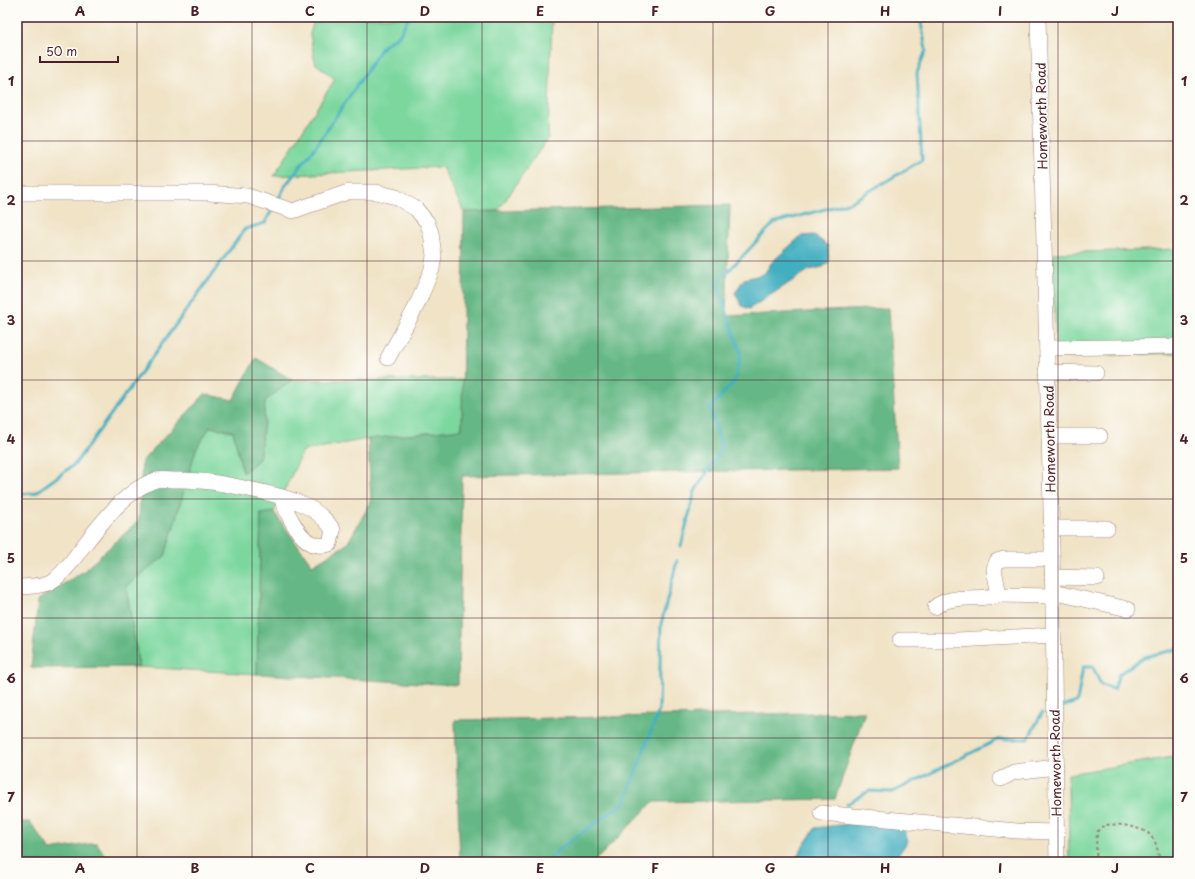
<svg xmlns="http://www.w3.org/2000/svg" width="1195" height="879" font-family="'Playpen Sans',sans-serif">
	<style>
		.green { fill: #7cd79e; stroke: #637b64 }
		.forest { fill: #65b885; stroke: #586c58 }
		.water { fill: #43afc0; stroke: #466776 }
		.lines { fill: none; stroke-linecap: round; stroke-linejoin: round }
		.stream { stroke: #43afc0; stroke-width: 3 }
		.minor-casing { stroke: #9d8178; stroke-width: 16 }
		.path { stroke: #9d8178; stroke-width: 2; stroke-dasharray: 3 3; stroke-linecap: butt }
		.minor { stroke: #fff; stroke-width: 15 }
		.grid { fill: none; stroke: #4a1f2b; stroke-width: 1; stroke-opacity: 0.55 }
		.labels { text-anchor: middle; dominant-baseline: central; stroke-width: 3; stroke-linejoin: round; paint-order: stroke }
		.street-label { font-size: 13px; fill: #4a1f2b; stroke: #fdfcf7 }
		.neatline { fill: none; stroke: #4a1f2b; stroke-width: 1.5 }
		.grid-label { font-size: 13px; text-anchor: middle; font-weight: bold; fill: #4a1f2b }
	</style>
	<rect width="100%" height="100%" fill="#fdfcf7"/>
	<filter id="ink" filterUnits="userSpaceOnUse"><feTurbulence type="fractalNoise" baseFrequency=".025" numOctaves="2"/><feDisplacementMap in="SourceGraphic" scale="8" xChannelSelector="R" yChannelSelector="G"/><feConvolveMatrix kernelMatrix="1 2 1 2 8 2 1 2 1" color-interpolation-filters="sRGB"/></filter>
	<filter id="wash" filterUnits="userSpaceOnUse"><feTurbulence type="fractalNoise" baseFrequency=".012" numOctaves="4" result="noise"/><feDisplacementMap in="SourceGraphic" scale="16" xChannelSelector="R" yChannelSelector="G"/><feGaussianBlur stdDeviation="0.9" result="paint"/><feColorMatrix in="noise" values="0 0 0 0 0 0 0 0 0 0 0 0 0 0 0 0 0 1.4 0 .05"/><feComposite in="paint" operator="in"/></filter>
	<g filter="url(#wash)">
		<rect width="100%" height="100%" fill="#f0e3c6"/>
		<g class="green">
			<polygon points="315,17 552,17 548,138 498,211 464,212 442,167 274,176 335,79 315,63 310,34"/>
			<polygon points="1178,249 1178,353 1056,357 1053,253"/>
			<polygon points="292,380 463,380 462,430 368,439 303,451 274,512 261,514 257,674 139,667 125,586 165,556 196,449 210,427 233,431 243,473 259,459 264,422 265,401"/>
			<polygon points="1178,756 1178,862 1069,862 1068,774"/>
		</g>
		<g class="forest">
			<polygon points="730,205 726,316 888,308 898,468 462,476 458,685 257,674 261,514 274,512 312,565 347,544 371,502 368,439 462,429 464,212"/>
			<polygon points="256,358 292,380 265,401 264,422 259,459 243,473 233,431 210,427 196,449 165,556 126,586 139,667 31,668 38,600 84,571 139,520 142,461 205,394 233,400"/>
			<polygon points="865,712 835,799 653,802 594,862 460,862 455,720"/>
			<polygon points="17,822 30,822 50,850 97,843 109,862 17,862"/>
		</g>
		<g class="water">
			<polygon points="814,235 828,246 829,262 823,267 809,270 749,309 742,306 735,293 744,279 764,274 772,262 801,236"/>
			<polygon points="855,823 903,826 908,841 893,862 793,862 815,828"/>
		</g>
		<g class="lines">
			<g class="stream">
				<polyline points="277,202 285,186 317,145 383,46 399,35 409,17"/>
				<polyline points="17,494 35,493 75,464 245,229 265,223 273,208"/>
				<polyline points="681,546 695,491 722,449 710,408 735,381 741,354 717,283 774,223 851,202 922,160 917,73 926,50 920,17"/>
				<polyline points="1064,706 1077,702 1083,667 1093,667 1101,685 1114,689 1119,674 1144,657 1178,649"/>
				<polyline points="847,804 869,791 893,792 999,739 1028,739 1042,713"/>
				<polyline points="547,862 558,850 624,803 659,710 661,624 677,561"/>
			</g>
		</g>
	</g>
	<g filter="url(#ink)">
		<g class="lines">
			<g class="minor-casing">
				<g id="minor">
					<polyline points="1038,17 1052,547 1057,862"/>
					<polyline points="17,193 208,193 248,196 293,211 348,192 376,192 396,197 416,209 427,222 431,233 434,256 432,269 417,305 388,358"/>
					<polyline points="1047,348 1178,346"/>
					<polyline points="1047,372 1096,373"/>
					<polyline points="1049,436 1100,436"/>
					<polyline points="1051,528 1107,528"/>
					<polyline points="1052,559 1004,559 997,561 994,569 999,595 1053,596"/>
					<polyline points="1052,577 1097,578"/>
					<path d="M 17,587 C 24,587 44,586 50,582 C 62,576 73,560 81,549 C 99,526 126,489 156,480 C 161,479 169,480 174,480 C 203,479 230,485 258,491 C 286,497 317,504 333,530 L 330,544 C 326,545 322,546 318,545 C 300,544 286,511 281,497"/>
					<polyline points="1052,592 1128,609"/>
					<path d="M 935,607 C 952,593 979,601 999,595"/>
					<polyline points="900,640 957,640 1053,635"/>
					<polyline points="1001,779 1014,772 1056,767"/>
					<polyline points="821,813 1017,831 1057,832"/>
				</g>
			</g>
			<path class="path" d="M 1096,862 C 1097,853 1095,840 1098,831 C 1103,818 1141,827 1149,834 C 1157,841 1158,852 1160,862"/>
			<use href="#minor" class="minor"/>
		</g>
	</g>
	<path class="grid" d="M 137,17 L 137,862M 252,17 L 252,862M 367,17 L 367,862M 482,17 L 482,862M 598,17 L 598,862M 713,17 L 713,862M 828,17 L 828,862M 943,17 L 943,862M 1058,17 L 1058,862M 17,141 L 1178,141M 17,261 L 1178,261M 17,380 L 1178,380M 17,499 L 1178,499M 17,618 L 1178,618M 17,738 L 1178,738"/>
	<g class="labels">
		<g class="street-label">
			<text transform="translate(1041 116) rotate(-91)">Homeworth Road</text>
			<text transform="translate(1049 439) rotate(-91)">Homeworth Road</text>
			<text transform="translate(1055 763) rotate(-91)">Homeworth Road</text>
		</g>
	</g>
	<rect width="1195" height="879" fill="none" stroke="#fdfcf7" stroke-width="44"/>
	<path d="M40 56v6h78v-6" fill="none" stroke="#4a1f2b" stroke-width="2"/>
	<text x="46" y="56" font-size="12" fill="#4a1f2b" stroke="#fdfcf7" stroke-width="3" paint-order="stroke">50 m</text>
	<rect x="22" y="22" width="1151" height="835" class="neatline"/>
	<g class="grid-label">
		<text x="80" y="16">A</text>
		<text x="195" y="16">B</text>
		<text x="310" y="16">C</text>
		<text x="425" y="16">D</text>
		<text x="540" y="16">E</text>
		<text x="655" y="16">F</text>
		<text x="770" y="16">G</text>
		<text x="885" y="16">H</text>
		<text x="1000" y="16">I</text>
		<text x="1115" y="16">J</text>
		<text x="11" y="86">1</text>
		<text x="1184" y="86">1</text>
		<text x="11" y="205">2</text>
		<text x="1184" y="205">2</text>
		<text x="11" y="325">3</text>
		<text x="1184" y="325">3</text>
		<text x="11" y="444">4</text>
		<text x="1184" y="444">4</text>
		<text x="11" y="563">5</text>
		<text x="1184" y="563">5</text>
		<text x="11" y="683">6</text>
		<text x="1184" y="683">6</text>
		<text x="11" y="802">7</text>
		<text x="1184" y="802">7</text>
		<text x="80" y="873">A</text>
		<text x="195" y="873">B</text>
		<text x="310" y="873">C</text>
		<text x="425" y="873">D</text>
		<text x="540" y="873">E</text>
		<text x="655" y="873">F</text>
		<text x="770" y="873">G</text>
		<text x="885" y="873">H</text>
		<text x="1000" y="873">I</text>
		<text x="1115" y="873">J</text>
	</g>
</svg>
